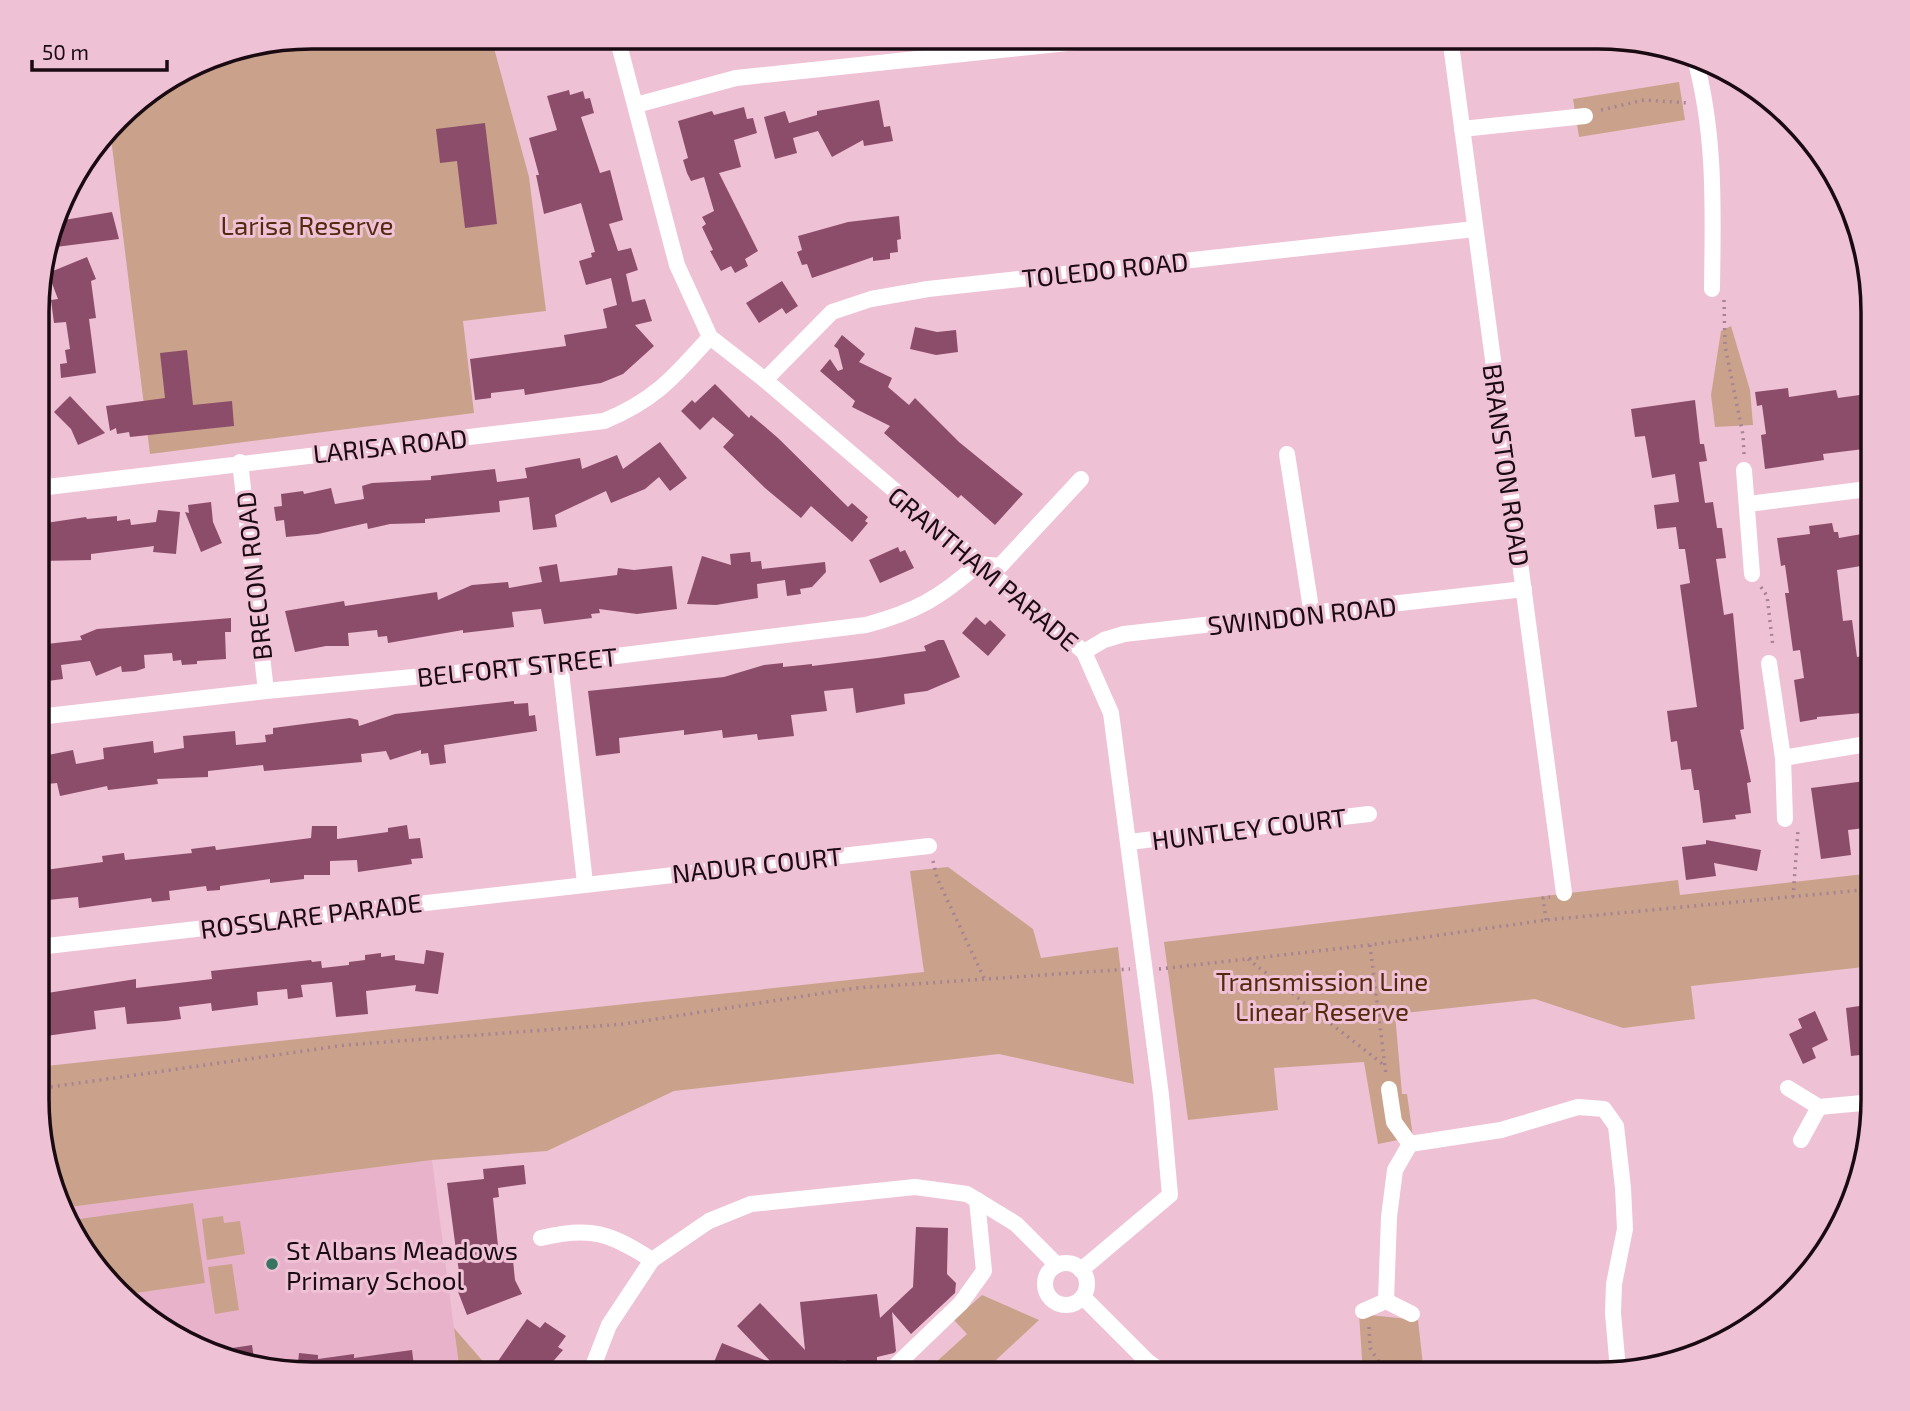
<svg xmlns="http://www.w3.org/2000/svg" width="1910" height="1411" font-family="'Exo 2',sans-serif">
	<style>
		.built { fill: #e8b3ca }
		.green { fill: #caa28b }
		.building { fill: #8c4d6b }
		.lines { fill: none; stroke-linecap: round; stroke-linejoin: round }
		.path { stroke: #a78393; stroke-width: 3.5; stroke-dasharray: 2 5; stroke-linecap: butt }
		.street { stroke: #fff; stroke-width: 16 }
		.poi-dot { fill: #377562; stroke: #efc1d5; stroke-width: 2.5 }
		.labels { text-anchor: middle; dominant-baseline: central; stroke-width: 6; stroke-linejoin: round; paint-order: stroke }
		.park-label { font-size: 26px; fill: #54290d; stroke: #efc1d5 }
		.street-label { font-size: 26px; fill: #1a0a12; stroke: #efc1d5 }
		.poi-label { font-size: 26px; fill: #1a0a12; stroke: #efc1d5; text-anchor: start }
		.rim { fill: none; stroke: #1a0a12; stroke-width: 3.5 }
	</style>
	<rect width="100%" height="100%" fill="#efc1d5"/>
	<polygon class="built" points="432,1160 460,1374 294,1374 207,1353 131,1306 65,1221 62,1208"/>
	<g class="green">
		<polygon points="312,37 491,37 529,177 546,311 463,321 474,413 150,454 110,130 131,105 223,51"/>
		<polygon points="1679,82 1685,120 1579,137 1573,99"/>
		<polygon points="1731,326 1750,390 1753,425 1715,427 1711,395 1721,331"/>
		<polygon points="948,867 1033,929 1041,958 1118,947 1134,1084 999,1054 674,1091 547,1151 432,1160 62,1208 37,1118 37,1067 924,972 910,871"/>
		<polygon points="1873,873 1873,966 1691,986 1695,1019 1623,1028 1535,999 1395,1014 1402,1094 1407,1094 1413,1137 1378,1144 1364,1062 1274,1068 1278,1110 1188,1120 1164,942 1678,880 1680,895"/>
		<polygon points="193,1203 205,1283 122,1295 65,1221"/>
		<polygon points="223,1216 224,1223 240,1221 245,1254 207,1260 202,1219"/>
		<polygon points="232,1264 239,1310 215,1314 208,1267"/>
		<polygon points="982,1295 1039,1320 981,1374 923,1374 967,1334 954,1320"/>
		<polygon points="1359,1314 1418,1320 1424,1374 1363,1374"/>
		<polygon points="454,1328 494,1374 460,1373"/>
	</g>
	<g class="building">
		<polygon points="569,90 570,95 583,91 585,99 590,98 594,113 581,117 600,173 610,170 623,220 609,224 618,251 631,248 638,270 626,274 632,302 645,299 652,321 635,325 654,346 623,374 601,383 525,395 524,389 491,393 491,398 475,400 470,359 566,346 564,335 607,328 603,309 617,305 611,278 586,285 579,261 592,257 591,253 595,252 581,203 544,214 536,175 539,175 529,138 557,130 547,96"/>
		<polygon points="879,100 884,127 890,126 893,141 864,146 863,140 832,157 818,131 793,138 797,153 775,159 764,117 785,111 789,123 817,115 817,111"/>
		<polygon points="744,107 747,119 753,118 757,133 734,140 741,167 719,173 758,251 745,259 748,266 735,273 731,266 721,271 710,251 713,250 702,227 706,224 702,217 714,211 704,177 691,181 687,173 683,160 688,158 678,121 712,111 714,115"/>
		<polygon points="485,123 497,224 465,228 457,161 440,163 436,129"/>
		<polygon points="112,212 119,239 48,248 58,221"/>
		<polygon points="899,216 901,239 897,240 898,252 890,253 890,259 873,261 873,257 812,278 807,264 802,265 797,252 802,250 798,236 848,222"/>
		<polygon points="87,257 96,279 91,281 96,318 89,319 96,373 61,378 60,364 67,363 65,350 70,349 66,322 54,323 51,300 58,299 48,273"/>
		<polygon points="782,281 798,306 786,314 782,308 759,323 746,303"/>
		<polygon points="915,327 937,332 956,330 958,352 936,355 910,349"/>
		<polygon points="842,335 865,354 859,362 892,378 888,387 909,405 915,398 959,442 1023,494 995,525 961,495 958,498 884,433 890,426 852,407 855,401 820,371 830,359 838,371 843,369 838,349 834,346"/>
		<polygon points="187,350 193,405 232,401 234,426 130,437 129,432 117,434 116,428 110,431 106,406 165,398 160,353"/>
		<polygon points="715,384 749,418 751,415 778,438 848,507 852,503 868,517 865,521 868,523 852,542 811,506 801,518 765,488 723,447 734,435 713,417 700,430 681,411 692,400 695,403"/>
		<polygon points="1788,388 1789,397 1836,390 1838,398 1867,394 1870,418 1873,418 1872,448 1823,454 1824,460 1765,469 1761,435 1766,434 1762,405 1757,406 1755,392"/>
		<polygon points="70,396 105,433 78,445 71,429 54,412"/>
		<polygon points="1695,400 1700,444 1704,444 1707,461 1699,462 1705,503 1713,502 1717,528 1722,528 1726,558 1716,559 1724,615 1733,613 1744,729 1740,730 1751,782 1747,783 1751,813 1735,815 1736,819 1703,823 1699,790 1694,790 1691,769 1681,770 1677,741 1671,742 1667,711 1697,707 1680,585 1690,583 1685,549 1679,549 1676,527 1657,529 1654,505 1679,502 1675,474 1652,478 1645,436 1635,437 1631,409"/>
		<polygon points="660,442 687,478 670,491 659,477 645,489 611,503 606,491 555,515 557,527 533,530 529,497 499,501 500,512 425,519 425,523 390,524 368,529 367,523 318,534 286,537 284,520 276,521 274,507 282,506 281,494 303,491 304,494 331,488 335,504 364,499 362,486 372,483 431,480 431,476 495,469 497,482 527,478 525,468 580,458 582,469 617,455 623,469"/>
		<polygon points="211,502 213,522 222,543 201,552 185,512 189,513 188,505"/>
		<polygon points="158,510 180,512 176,554 153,552 154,546 91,554 91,560 39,561 39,524 86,517 87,519 117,516 117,521 130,519 131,525 156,522"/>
		<polygon points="1832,523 1834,532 1838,532 1839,538 1873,532 1873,564 1837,570 1843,621 1852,620 1857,657 1873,654 1873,712 1817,717 1817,719 1800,722 1794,680 1804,678 1800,650 1793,651 1785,593 1789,593 1785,565 1781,566 1777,538 1810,534 1809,526"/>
		<polygon points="898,547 900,552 905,550 914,568 880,583 869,560"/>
		<polygon points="750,552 751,562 761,561 762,569 825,562 826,572 812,587 800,589 801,594 787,596 785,580 757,584 758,598 716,605 687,604 702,556 731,565 730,554"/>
		<polygon points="557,564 560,582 617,575 618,568 634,570 672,566 677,609 637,614 599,609 600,613 591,614 592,618 544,624 541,609 512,612 514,627 463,633 463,630 388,643 387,636 378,637 377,630 348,633 349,646 326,646 295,652 285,611 344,601 345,606 437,592 438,600 472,585 508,582 509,588 542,582 539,567"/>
		<polygon points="976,617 985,625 990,620 1006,635 988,656 962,633"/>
		<polygon points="231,618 231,632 225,632 226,659 197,661 197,664 182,665 181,660 173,661 172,653 144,655 145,668 136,671 122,672 121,666 96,676 90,661 61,665 63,679 40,682 38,645 82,640 80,636 97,629"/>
		<polygon points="938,640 944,640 960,677 927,691 904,694 905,704 856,713 853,688 824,691 827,711 791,715 794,736 758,740 757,734 723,738 722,730 684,735 684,730 619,738 620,753 596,756 588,691 724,677 764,665 783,663 783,667 812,664 812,666 878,658 926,651 924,646"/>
		<polygon points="514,701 514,704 528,703 529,716 535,715 537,731 444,745 446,763 430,765 428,753 421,754 421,750 390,760 386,751 361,754 362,762 264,771 263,765 208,771 208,777 157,779 158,784 108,790 107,786 60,796 57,783 38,785 38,757 73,750 76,764 104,759 103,748 153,741 154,753 184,748 183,736 235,731 236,745 266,742 265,735 273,734 273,728 350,718 358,720 359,726 395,714"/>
		<polygon points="1873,780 1873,827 1848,830 1851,855 1821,859 1811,788"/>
		<polygon points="407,825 409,839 420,838 423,858 411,859 412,864 358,872 357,860 330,861 330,875 304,875 304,879 270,883 270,879 220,886 220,890 207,891 206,886 169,891 170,900 152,902 151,898 79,908 78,897 38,901 38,871 103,862 102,856 124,853 125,860 192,853 191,849 215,846 216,850 311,838 312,826 337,826 337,839 388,832 388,828"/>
		<polygon points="1706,840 1761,850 1757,871 1714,863 1716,876 1686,880 1682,847 1706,844"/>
		<polygon points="426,950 444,953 438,994 415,991 416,985 366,991 368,1014 336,1017 332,982 301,985 303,997 288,999 287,989 257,992 258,1005 212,1011 211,1003 179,1007 181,1019 166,1021 127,1024 125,1007 94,1011 96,1029 46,1036 41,994 136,979 136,988 212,979 211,971 311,960 312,962 321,961 322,968 349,965 349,962 365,960 365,955 381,953 381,957 395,955 395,960 424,964"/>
		<polygon points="1873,1004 1873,1082 1862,1082 1860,1055 1851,1056 1846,1008"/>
		<polygon points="1815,1011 1828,1040 1812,1048 1816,1058 1803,1064 1789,1034 1802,1028 1798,1019"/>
		<polygon points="524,1165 526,1184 498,1188 499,1197 493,1198 498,1246 501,1251 512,1250 515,1280 522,1294 467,1315 457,1289 461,1287 447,1183 484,1179 483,1169"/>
		<polygon points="916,1227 948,1228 947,1274 956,1283 955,1293 911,1334 892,1312 896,1351 894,1353 877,1357 877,1362 847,1366 846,1360 799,1365 795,1372 798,1374 709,1374 722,1343 772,1363 737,1326 760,1303 805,1350 800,1302 877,1294 880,1318 913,1287"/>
		<polygon points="527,1319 540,1328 545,1322 566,1336 558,1347 563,1350 542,1374 504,1374 494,1367"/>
		<polygon points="252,1345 255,1365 206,1353 206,1352"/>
		<polygon points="412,1350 415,1374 297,1374 299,1353 318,1355 318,1359 354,1354 354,1358"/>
	</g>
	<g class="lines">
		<g class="path">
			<polyline points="1601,110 1644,100 1689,103"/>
			<polyline points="1724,300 1725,346 1743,435 1744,454"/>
			<polyline points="1761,587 1767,596 1773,647"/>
			<polyline points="933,861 937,878 984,978"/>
			<polyline points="1793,897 1798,830"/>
			<polyline points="1546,920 1543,898 1550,897"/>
			<polyline points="1370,945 1386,1075"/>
			<polyline points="1248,959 1384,1065"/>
			<polyline points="1159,969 1370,945 1546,920 1873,889"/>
			<polyline points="37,1089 346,1045 624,1024 856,988 1130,969"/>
			<polyline points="37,1111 39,1125"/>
			<polyline points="1369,1327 1370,1348 1387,1374"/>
		</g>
		<g class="street">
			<polyline points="617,37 677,265 710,337 765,380 1084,652 1111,713 1161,1095 1170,1195 1081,1270"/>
			<polyline points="1450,37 1564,893"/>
			<path d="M 1694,55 C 1716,133 1713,210 1712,289"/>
			<polyline points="636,105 736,78 1125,37"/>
			<polyline points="1462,129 1585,116"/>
			<polyline points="765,380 832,312 871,299 928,289 1475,229"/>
			<polyline points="39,452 44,487"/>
			<polyline points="1287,454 1312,615"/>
			<polyline points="240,462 266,691"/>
			<polyline points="1744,470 1752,574"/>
			<path d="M 39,488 L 604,421 C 655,400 674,377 710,337"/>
			<polyline points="1748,504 1860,490 1873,492"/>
			<polyline points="1084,652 1104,640 1124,634 1524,589"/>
			<polyline points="560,663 585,883"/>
			<polyline points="1769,663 1783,758 1785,819"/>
			<path d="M 38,717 L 266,691 L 560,663 L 866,625 C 915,612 940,598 978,564 L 1000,566 L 1081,479"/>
			<polyline points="1783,758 1873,743"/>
			<polyline points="1129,842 1369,814"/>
			<polyline points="38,947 929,846"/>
			<polyline points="1788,1088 1819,1107 1801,1140"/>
			<polyline points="1389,1089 1394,1122 1410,1144"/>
			<polyline points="1819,1107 1873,1102"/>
			<polyline points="1410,1144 1501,1130 1578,1107 1604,1109 1616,1126 1623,1188 1625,1229 1614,1284 1613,1313 1618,1370"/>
			<path d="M 541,1238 C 591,1226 610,1233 652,1260"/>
			<circle cx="1066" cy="1284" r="21"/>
			<polyline points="1083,1297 1147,1361 1165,1374"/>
			<polyline points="1386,1301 1389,1217 1395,1170 1410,1144"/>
			<polyline points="1363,1311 1386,1301 1412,1314"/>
			<polyline points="590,1374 609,1325 652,1260 709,1221 751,1204 915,1187 967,1194 1016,1224 1057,1265"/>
			<polyline points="887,1374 961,1303 984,1271 977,1200"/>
		</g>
	</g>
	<circle class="poi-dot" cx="272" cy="1264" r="7"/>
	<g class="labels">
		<g class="park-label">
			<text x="307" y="224">Larisa Reserve</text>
			<text x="1322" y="980">Transmission Line<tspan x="1322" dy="30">Linear Reserve</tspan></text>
		</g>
		<g class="street-label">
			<text transform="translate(1105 269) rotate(-6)">TOLEDO ROAD</text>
			<text transform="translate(390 445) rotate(-6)">LARISA ROAD</text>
			<text transform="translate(1507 465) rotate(82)">BRANSTON ROAD</text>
			<text transform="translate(984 568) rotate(40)">GRANTHAM PARADE</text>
			<text transform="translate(253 576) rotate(-96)">BRECON ROAD</text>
			<text transform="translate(1302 615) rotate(-6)">SWINDON ROAD</text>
			<text transform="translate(517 666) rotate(-6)">BELFORT STREET</text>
			<text transform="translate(1249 828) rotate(-7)">HUNTLEY COURT</text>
			<text transform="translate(757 864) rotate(-6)">NADUR COURT</text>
			<text transform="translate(311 915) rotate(-7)">ROSSLARE PARADE</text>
		</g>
		<g class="poi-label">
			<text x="286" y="1249">St Albans Meadows<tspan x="286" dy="30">Primary School</tspan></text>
		</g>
	</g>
	<path d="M0 0H1910V1411H0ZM312 49H1598A263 263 0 0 1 1861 312V1099A263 263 0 0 1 1598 1362H312A263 263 0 0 1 49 1099V312A263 263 0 0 1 312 49Z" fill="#efc1d5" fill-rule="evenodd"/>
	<path class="rim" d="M312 49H1598A263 263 0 0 1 1861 312V1099A263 263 0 0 1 1598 1362H312A263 263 0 0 1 49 1099V312A263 263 0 0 1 312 49Z"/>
	<path d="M32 60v10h135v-10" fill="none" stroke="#1a0a12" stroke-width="3.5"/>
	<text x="42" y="60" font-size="21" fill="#1a0a12" stroke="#efc1d5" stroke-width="5" paint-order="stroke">50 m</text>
</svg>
